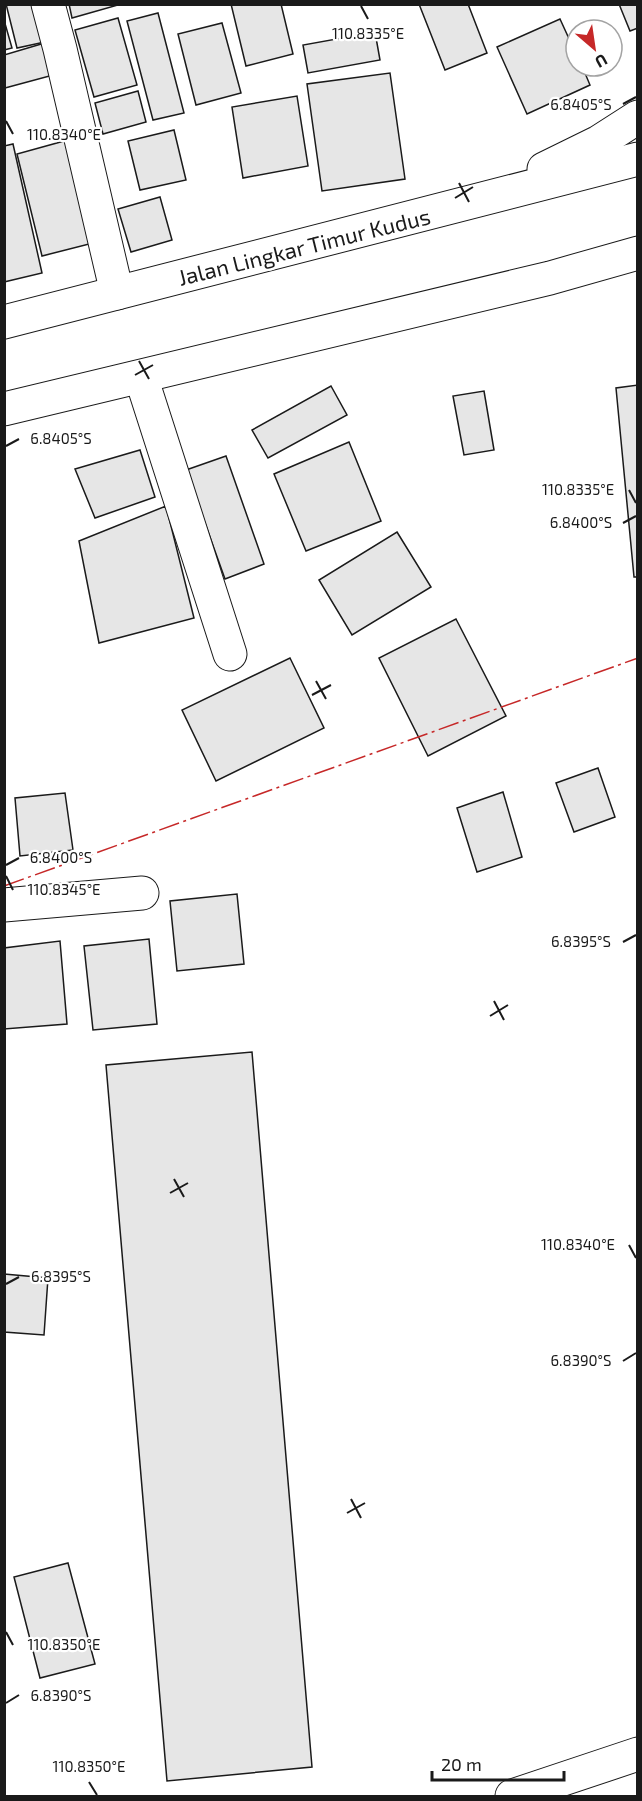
<svg xmlns="http://www.w3.org/2000/svg" width="642" height="1801" font-family="'Exo 2',sans-serif">
	<style>
		.building { fill: #e6e6e6; stroke: #1a1a1a; stroke-width: 1.5 }
		.lines { fill: none; stroke-linecap: round; stroke-linejoin: round }
		.minor-casing { stroke: #1a1a1a; stroke-width: 35 }
		.highway-casing { stroke: #1a1a1a; stroke-width: 35 }
		.minor { stroke: #fff; stroke-width: 33 }
		.highway { stroke: #fff; stroke-width: 33 }
		.power { stroke: #c62828; stroke-width: 1.5; stroke-dasharray: 21 4.5 3 4.5; stroke-linecap: butt }
		.ticks { fill: none; stroke: #1a1a1a; stroke-width: 2 }
		.labels { text-anchor: middle; dominant-baseline: central; stroke-width: 4.5; stroke-linejoin: round; paint-order: stroke }
		.street-label { font-size: 22px; fill: #1a1a1a; stroke: #fff }
		.ticks-label { font-size: 15px; text-anchor: middle; fill: #1a1a1a; stroke: #fff; stroke-width: 4.5; stroke-linejoin: round; paint-order: stroke }
	</style>
	<rect width="100%" height="100%" fill="#fff"/>
	<g class="building">
		<polygon points="6,4 45,4 54,40 17,48"/>
		<polygon points="69,4 118,4 118,5 72,18"/>
		<polygon points="231,4 281,4 293,54 246,66"/>
		<polygon points="419,4 468,4 487,53 445,70"/>
		<polygon points="619,4 638,4 638,28 630,31"/>
		<polygon points="158,13 184,113 153,120 127,21"/>
		<polygon points="118,18 137,85 94,97 75,30"/>
		<polygon points="560,19 576,54 576,66 582,66 590,85 527,114 497,47"/>
		<polygon points="4,20 12,48 4,50"/>
		<polygon points="222,23 241,93 196,105 178,34"/>
		<polygon points="375,32 380,60 308,73 303,45"/>
		<polygon points="48,42 57,74 5,88 4,55"/>
		<polygon points="390,73 405,179 322,191 307,84"/>
		<polygon points="138,91 146,122 103,134 95,103"/>
		<polygon points="297,96 308,166 243,178 232,107"/>
		<polygon points="174,130 186,180 140,190 128,141"/>
		<polygon points="75,138 101,241 42,256 17,154"/>
		<polygon points="13,144 42,273 4,282 4,146"/>
		<polygon points="160,197 172,240 131,252 118,209"/>
		<polygon points="638,385 638,577 634,577 616,388"/>
		<polygon points="331,386 347,415 268,458 252,430"/>
		<polygon points="484,391 494,450 464,455 453,396"/>
		<polygon points="349,442 381,521 306,551 274,474"/>
		<polygon points="140,450 155,497 95,518 75,469"/>
		<polygon points="226,456 264,564 225,579 186,470"/>
		<polygon points="166,506 194,618 99,643 79,541"/>
		<polygon points="397,532 431,587 352,635 319,580"/>
		<polygon points="456,619 506,716 428,756 379,658"/>
		<polygon points="290,658 324,728 216,781 182,710"/>
		<polygon points="598,768 615,817 574,832 556,783"/>
		<polygon points="503,792 522,857 477,872 457,808"/>
		<polygon points="65,793 73,850 20,856 15,798"/>
		<polygon points="237,894 244,964 177,971 170,901"/>
		<polygon points="149,939 157,1024 93,1030 84,946"/>
		<polygon points="60,941 67,1024 4,1029 4,948"/>
		<polygon points="252,1052 312,1767 167,1781 106,1065"/>
		<polygon points="4,1274 48,1278 44,1335 4,1332"/>
		<polygon points="68,1563 95,1664 40,1678 14,1577"/>
	</g>
	<g class="lines">
		<g class="minor-casing">
			<g id="minor">
				<polyline points="48,4 60,49 117,293"/>
				<polyline points="141,377 230,654"/>
				<polyline points="4,905 142,893"/>
				<polyline points="512,1796 638,1754"/>
			</g>
		</g>
		<g class="highway-casing">
			<g id="highway">
				<polyline points="544,169 599,142 638,117"/>
				<polyline points="4,322 638,159"/>
				<polyline points="4,409 550,278 638,253"/>
			</g>
		</g>
		<use href="#minor" class="minor"/>
		<use href="#highway" class="highway"/>
		<polyline class="power" points="4,886 638,658"/>
	</g>
	<path class="ticks" d="M 361,6 L 368,19M 623,104 L 636,97M 6,121 L 13,134M 459,183 L 469,202M 455,198 L 473,187M 139,361 L 149,379M 135,375 L 153,365M 6,446 L 19,439M 629,490 L 636,503M 623,523 L 636,516M 316,681 L 326,699M 312,695 L 331,685M 6,865 L 19,858M 6,876 L 13,890M 623,942 L 636,935M 494,1001 L 504,1020M 490,1016 L 508,1005M 174,1179 L 184,1197M 170,1193 L 188,1183M 629,1245 L 636,1258M 6,1284 L 19,1277M 623,1361 L 636,1353M 351,1499 L 361,1518M 347,1513 L 365,1503M 6,1632 L 13,1645M 6,1703 L 19,1695M 89,1782 L 97,1795"/>
	<g class="labels">
		<g class="street-label">
			<text transform="translate(304 246) rotate(-14)">Jalan Lingkar Timur Kudus</text>
		</g>
	</g>
	<g class="ticks-label">
		<text x="368" y="39">110.8335°E</text>
		<text x="581" y="110">6.8405°S</text>
		<text x="64" y="140">110.8340°E</text>
		<text x="61" y="444">6.8405°S</text>
		<text x="578" y="495">110.8335°E</text>
		<text x="581" y="528">6.8400°S</text>
		<text x="61" y="863">6.8400°S</text>
		<text x="64" y="895">110.8345°E</text>
		<text x="581" y="947">6.8395°S</text>
		<text x="578" y="1250">110.8340°E</text>
		<text x="61" y="1282">6.8395°S</text>
		<text x="581" y="1366">6.8390°S</text>
		<text x="64" y="1650">110.8350°E</text>
		<text x="61" y="1701">6.8390°S</text>
		<text x="89" y="1772">110.8350°E</text>
	</g>
	<rect width="642" height="1801" fill="none" stroke="#1a1a1a" stroke-width="12"/>
	<g transform="translate(594 48) rotate(151)"><circle r="28" fill="#ffffff" stroke="#a3a3a3" stroke-width="1.5"/>
	<path d="M0-4.5L10 22L0 15L-10 22Z" fill="#c62828"/>
	<text y="-9" font-size="16" font-weight="bold" text-anchor="middle" fill="#1a1a1a">U</text>
	</g>
	<path d="M432 1771v9h132v-9" fill="none" stroke="#1a1a1a" stroke-width="3"/>
	<text x="441" y="1771" font-size="18" fill="#1a1a1a" stroke="#ffffff" stroke-width="4.5" paint-order="stroke">20 m</text>
</svg>
